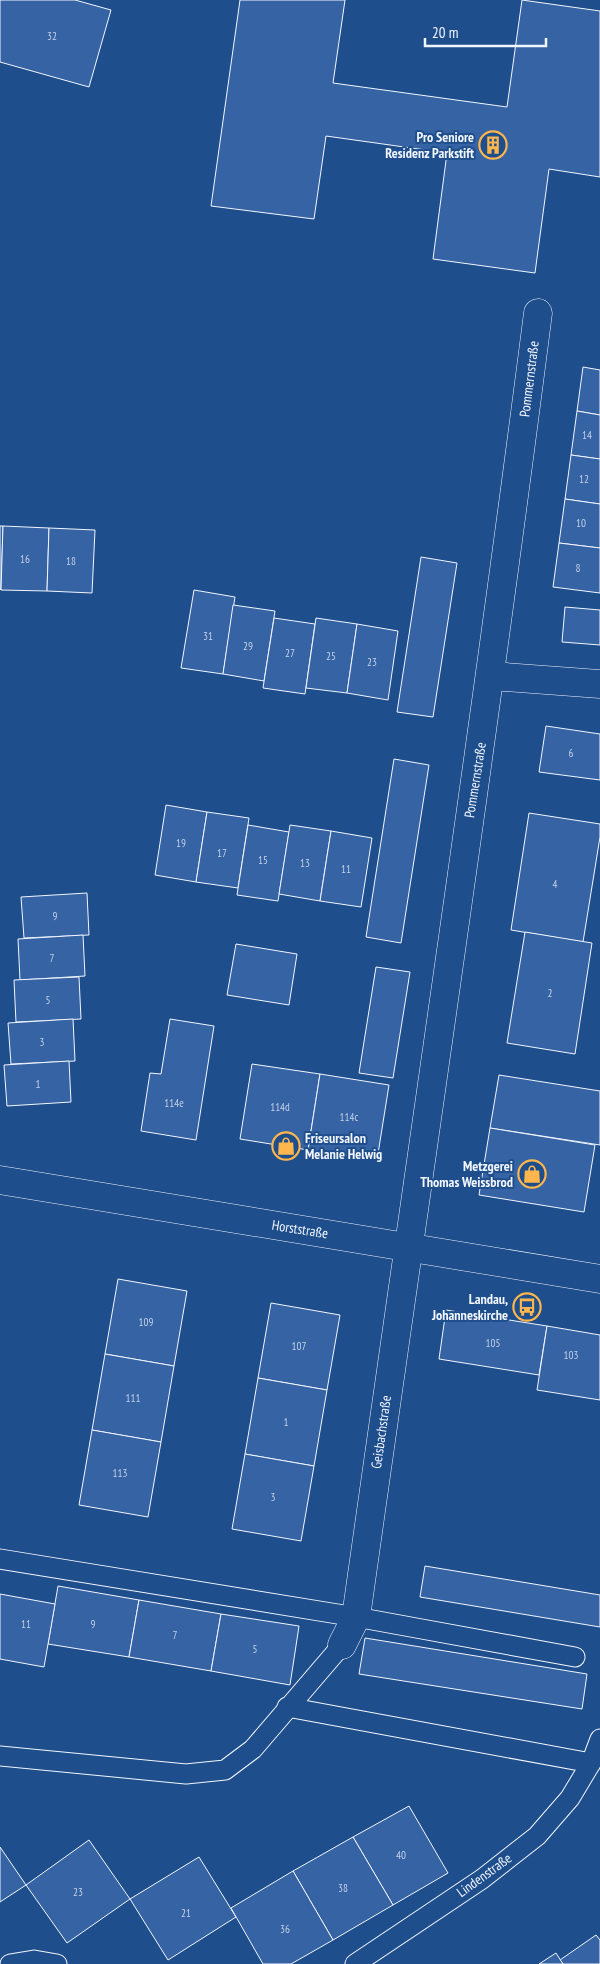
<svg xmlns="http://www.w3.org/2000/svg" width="600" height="1964" font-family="'PT Sans Narrow',sans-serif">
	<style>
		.building { fill: #3563a3; stroke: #f2f6ff }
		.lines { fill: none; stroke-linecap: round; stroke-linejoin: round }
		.service-casing { stroke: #f2f6ff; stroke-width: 21 }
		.minor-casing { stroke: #f2f6ff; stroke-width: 29 }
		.tertiary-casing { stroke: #f2f6ff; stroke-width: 29 }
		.service { stroke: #1f4e8c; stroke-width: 19 }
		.minor { stroke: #1f4e8c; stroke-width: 28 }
		.tertiary { stroke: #1f4e8c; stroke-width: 28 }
		.labels { text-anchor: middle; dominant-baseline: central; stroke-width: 4; stroke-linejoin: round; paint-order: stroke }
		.number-label { font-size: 11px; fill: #c3d1e8 }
		.poi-label { font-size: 14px; font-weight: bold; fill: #f2f6ff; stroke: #1f4e8c; text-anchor: end }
		.street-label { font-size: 14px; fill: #f2f6ff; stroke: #1f4e8c }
	</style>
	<rect width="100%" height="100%" fill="#1f4e8c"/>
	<g class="building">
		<polygon points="0,0 75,0 111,10 89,87 0,62"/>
		<polygon points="240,0 345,0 333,83 507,107 522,0 600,11 600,177 549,169 535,273 433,259 447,153 326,136 314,219 211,206"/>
		<polygon points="583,367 600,370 600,415 577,411"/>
		<polygon points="577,411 600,415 600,459 571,455"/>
		<polygon points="571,455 600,459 600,504 565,499"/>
		<polygon points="565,499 600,504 600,548 559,543"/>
		<polygon points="0,526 3,526 1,590 0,589"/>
		<polygon points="3,526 49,528 47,591 1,590"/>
		<polygon points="49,528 95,530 92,593 47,591"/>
		<polygon points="559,543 600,548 600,593 553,587"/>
		<polygon points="421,557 457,563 433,717 397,712"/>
		<polygon points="194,590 235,597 223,674 181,668"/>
		<polygon points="233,605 275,611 264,681 223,674"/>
		<polygon points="565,607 600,610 600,645 562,642"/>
		<polygon points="274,618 315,624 305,694 263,688"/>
		<polygon points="316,618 357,624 347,693 306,688"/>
		<polygon points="357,624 398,631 388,700 347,693"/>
		<polygon points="546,726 600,734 600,780 539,772"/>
		<polygon points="394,759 429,765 401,943 366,937"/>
		<polygon points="166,805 207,812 196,882 155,875"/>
		<polygon points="207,812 249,818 238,888 196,882"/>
		<polygon points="529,813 600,824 600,837 583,942 511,930"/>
		<polygon points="248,825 289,832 278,901 237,895"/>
		<polygon points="290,825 331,831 320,901 279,894"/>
		<polygon points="331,831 372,838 361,907 320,901"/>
		<polygon points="87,893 89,935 24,938 21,897"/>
		<polygon points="525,932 592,943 575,1054 507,1043"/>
		<polygon points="83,935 85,976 20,980 18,939"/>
		<polygon points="236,944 297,954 289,1005 227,995"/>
		<polygon points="376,967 410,972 393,1078 359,1073"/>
		<polygon points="79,977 81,1019 16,1022 14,980"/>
		<polygon points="73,1019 75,1061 11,1064 8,1023"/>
		<polygon points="170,1019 214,1026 196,1140 141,1131 150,1073 161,1074"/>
		<polygon points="69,1061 71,1102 7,1106 4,1065"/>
		<polygon points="252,1064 320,1074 308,1150 240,1139"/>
		<polygon points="320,1074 389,1085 377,1160 308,1150"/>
		<polygon points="499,1075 600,1091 600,1145 490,1128"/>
		<polygon points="490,1128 595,1145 584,1212 479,1195"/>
		<polygon points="118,1279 187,1291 174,1366 105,1354"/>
		<polygon points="271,1303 340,1315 327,1390 258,1378"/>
		<polygon points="446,1310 547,1326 539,1375 439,1359"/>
		<polygon points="547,1326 600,1335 600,1400 537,1390"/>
		<polygon points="105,1354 174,1366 161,1442 92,1430"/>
		<polygon points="258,1378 327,1390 314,1466 245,1454"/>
		<polygon points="92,1430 161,1442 148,1517 79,1505"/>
		<polygon points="245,1454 314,1466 301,1541 232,1529"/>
		<polygon points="425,1566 600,1595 600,1627 420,1597"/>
		<polygon points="58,1586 139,1600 129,1657 48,1644"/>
		<polygon points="0,1594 55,1604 44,1667 0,1659"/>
		<polygon points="139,1600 221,1614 211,1671 129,1657"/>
		<polygon points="221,1614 299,1626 290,1685 211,1671"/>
		<polygon points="365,1638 587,1674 582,1709 359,1674"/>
		<polygon points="409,1806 448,1873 393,1905 353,1837"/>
		<polygon points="353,1837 393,1905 333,1940 293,1871"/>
		<polygon points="89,1840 130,1899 67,1943 26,1885"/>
		<polygon points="0,1847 26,1885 0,1902"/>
		<polygon points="199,1857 236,1917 168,1960 130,1899"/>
		<polygon points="293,1871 333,1940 291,1964 263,1964 231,1908"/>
		<polygon points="596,1935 600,1940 600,1964 563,1964 560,1960"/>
		<polygon points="556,1953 563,1964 539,1964"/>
	</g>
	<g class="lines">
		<g class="service-casing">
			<g id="service">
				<polyline points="0,1559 356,1617 575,1657"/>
				<polyline points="287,1707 591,1763"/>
				<polyline points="0,1756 186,1774 225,1770 253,1749 342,1645"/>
				<polyline points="10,1964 34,1960 57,1964"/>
				<polyline points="355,1964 482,1879 537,1836 570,1798 591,1763 600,1739"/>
			</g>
		</g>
		<g class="minor-casing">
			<g id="minor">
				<polyline points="491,676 600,684"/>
				<path d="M 342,1645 L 356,1617 C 417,1183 482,749 538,313"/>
			</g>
		</g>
		<g class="tertiary-casing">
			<polyline id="tertiary" points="0,1180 600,1279"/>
		</g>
		<use href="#service" class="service"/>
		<use href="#minor" class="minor"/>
		<use href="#tertiary" class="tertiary"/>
	</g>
	<defs>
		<g id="building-ring" transform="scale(1.4375)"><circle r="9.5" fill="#1f4e8c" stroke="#ffb74d" stroke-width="1.5"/><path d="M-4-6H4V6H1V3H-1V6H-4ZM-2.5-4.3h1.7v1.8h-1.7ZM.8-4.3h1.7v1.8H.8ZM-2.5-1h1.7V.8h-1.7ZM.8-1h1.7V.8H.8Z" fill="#ffb74d"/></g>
		<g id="shop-ring" transform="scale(1.4375)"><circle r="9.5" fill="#1f4e8c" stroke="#ffb74d" stroke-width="1.5"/><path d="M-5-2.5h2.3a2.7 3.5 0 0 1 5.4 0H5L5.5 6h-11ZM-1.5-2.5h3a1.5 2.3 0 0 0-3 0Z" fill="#ffb74d"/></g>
		<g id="bus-ring" transform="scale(1.4375)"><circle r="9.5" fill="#1f4e8c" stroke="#ffb74d" stroke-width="1.5"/><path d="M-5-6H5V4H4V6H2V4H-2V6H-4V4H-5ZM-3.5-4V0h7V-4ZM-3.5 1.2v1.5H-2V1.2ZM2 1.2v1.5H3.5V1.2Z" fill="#ffb74d"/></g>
	</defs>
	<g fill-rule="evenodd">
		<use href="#building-ring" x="493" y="145"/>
		<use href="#shop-ring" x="286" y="1146"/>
		<use href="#shop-ring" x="532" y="1174"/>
		<use href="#bus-ring" x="527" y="1307"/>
	</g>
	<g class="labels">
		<g class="number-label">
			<text x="52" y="36">32</text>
			<text x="587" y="435">14</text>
			<text x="584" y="479">12</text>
			<text x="581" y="523">10</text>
			<text x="25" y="559">16</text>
			<text x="71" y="561">18</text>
			<text x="578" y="568">8</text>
			<text x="208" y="636">31</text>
			<text x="248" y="646">29</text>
			<text x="290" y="653">27</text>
			<text x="331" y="656">25</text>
			<text x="372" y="662">23</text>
			<text x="571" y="753">6</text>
			<text x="181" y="843">19</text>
			<text x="222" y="853">17</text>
			<text x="263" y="860">15</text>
			<text x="305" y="863">13</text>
			<text x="346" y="869">11</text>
			<text x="555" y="884">4</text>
			<text x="55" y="916">9</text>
			<text x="52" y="958">7</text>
			<text x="550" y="993">2</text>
			<text x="48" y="1000">5</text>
			<text x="42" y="1042">3</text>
			<text x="38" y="1084">1</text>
			<text x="174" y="1103">114e</text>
			<text x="280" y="1107">114d</text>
			<text x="349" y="1117">114c</text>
			<text x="146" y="1322">109</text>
			<text x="493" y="1343">105</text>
			<text x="299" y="1346">107</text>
			<text x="571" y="1355">103</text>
			<text x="133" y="1398">111</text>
			<text x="286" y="1422">1</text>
			<text x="120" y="1473">113</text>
			<text x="273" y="1497">3</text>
			<text x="26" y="1624">11</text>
			<text x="93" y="1624">9</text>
			<text x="175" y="1635">7</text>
			<text x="255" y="1649">5</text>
			<text x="401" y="1855">40</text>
			<text x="343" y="1888">38</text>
			<text x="78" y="1892">23</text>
			<text x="186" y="1913">21</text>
			<text x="285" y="1929">36</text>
		</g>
		<g class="poi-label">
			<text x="474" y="137">Pro Seniore<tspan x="474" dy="16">Residenz Parkstift</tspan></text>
			<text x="305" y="1138" text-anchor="start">Friseursalon<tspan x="305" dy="16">Melanie Helwig</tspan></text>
			<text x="513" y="1166">Metzgerei<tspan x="513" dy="16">Thomas Weissbrod</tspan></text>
			<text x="508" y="1299">Landau,<tspan x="508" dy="16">Johanneskirche</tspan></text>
		</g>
		<g class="street-label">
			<text transform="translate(529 379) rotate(-83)">Pommernstraße</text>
			<text transform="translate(475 780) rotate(-81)">Pommernstraße</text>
			<text transform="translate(300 1229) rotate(9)">Horststraße</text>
			<text transform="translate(381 1432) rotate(-82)">Geisbachstraße</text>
			<text transform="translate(484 1875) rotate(-36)">Lindenstraße</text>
		</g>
	</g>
	<path d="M425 38v8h121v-8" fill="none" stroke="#f2f6ff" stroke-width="2.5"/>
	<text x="432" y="38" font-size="15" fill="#f2f6ff" stroke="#1f4e8c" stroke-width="4" paint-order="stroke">20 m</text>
</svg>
